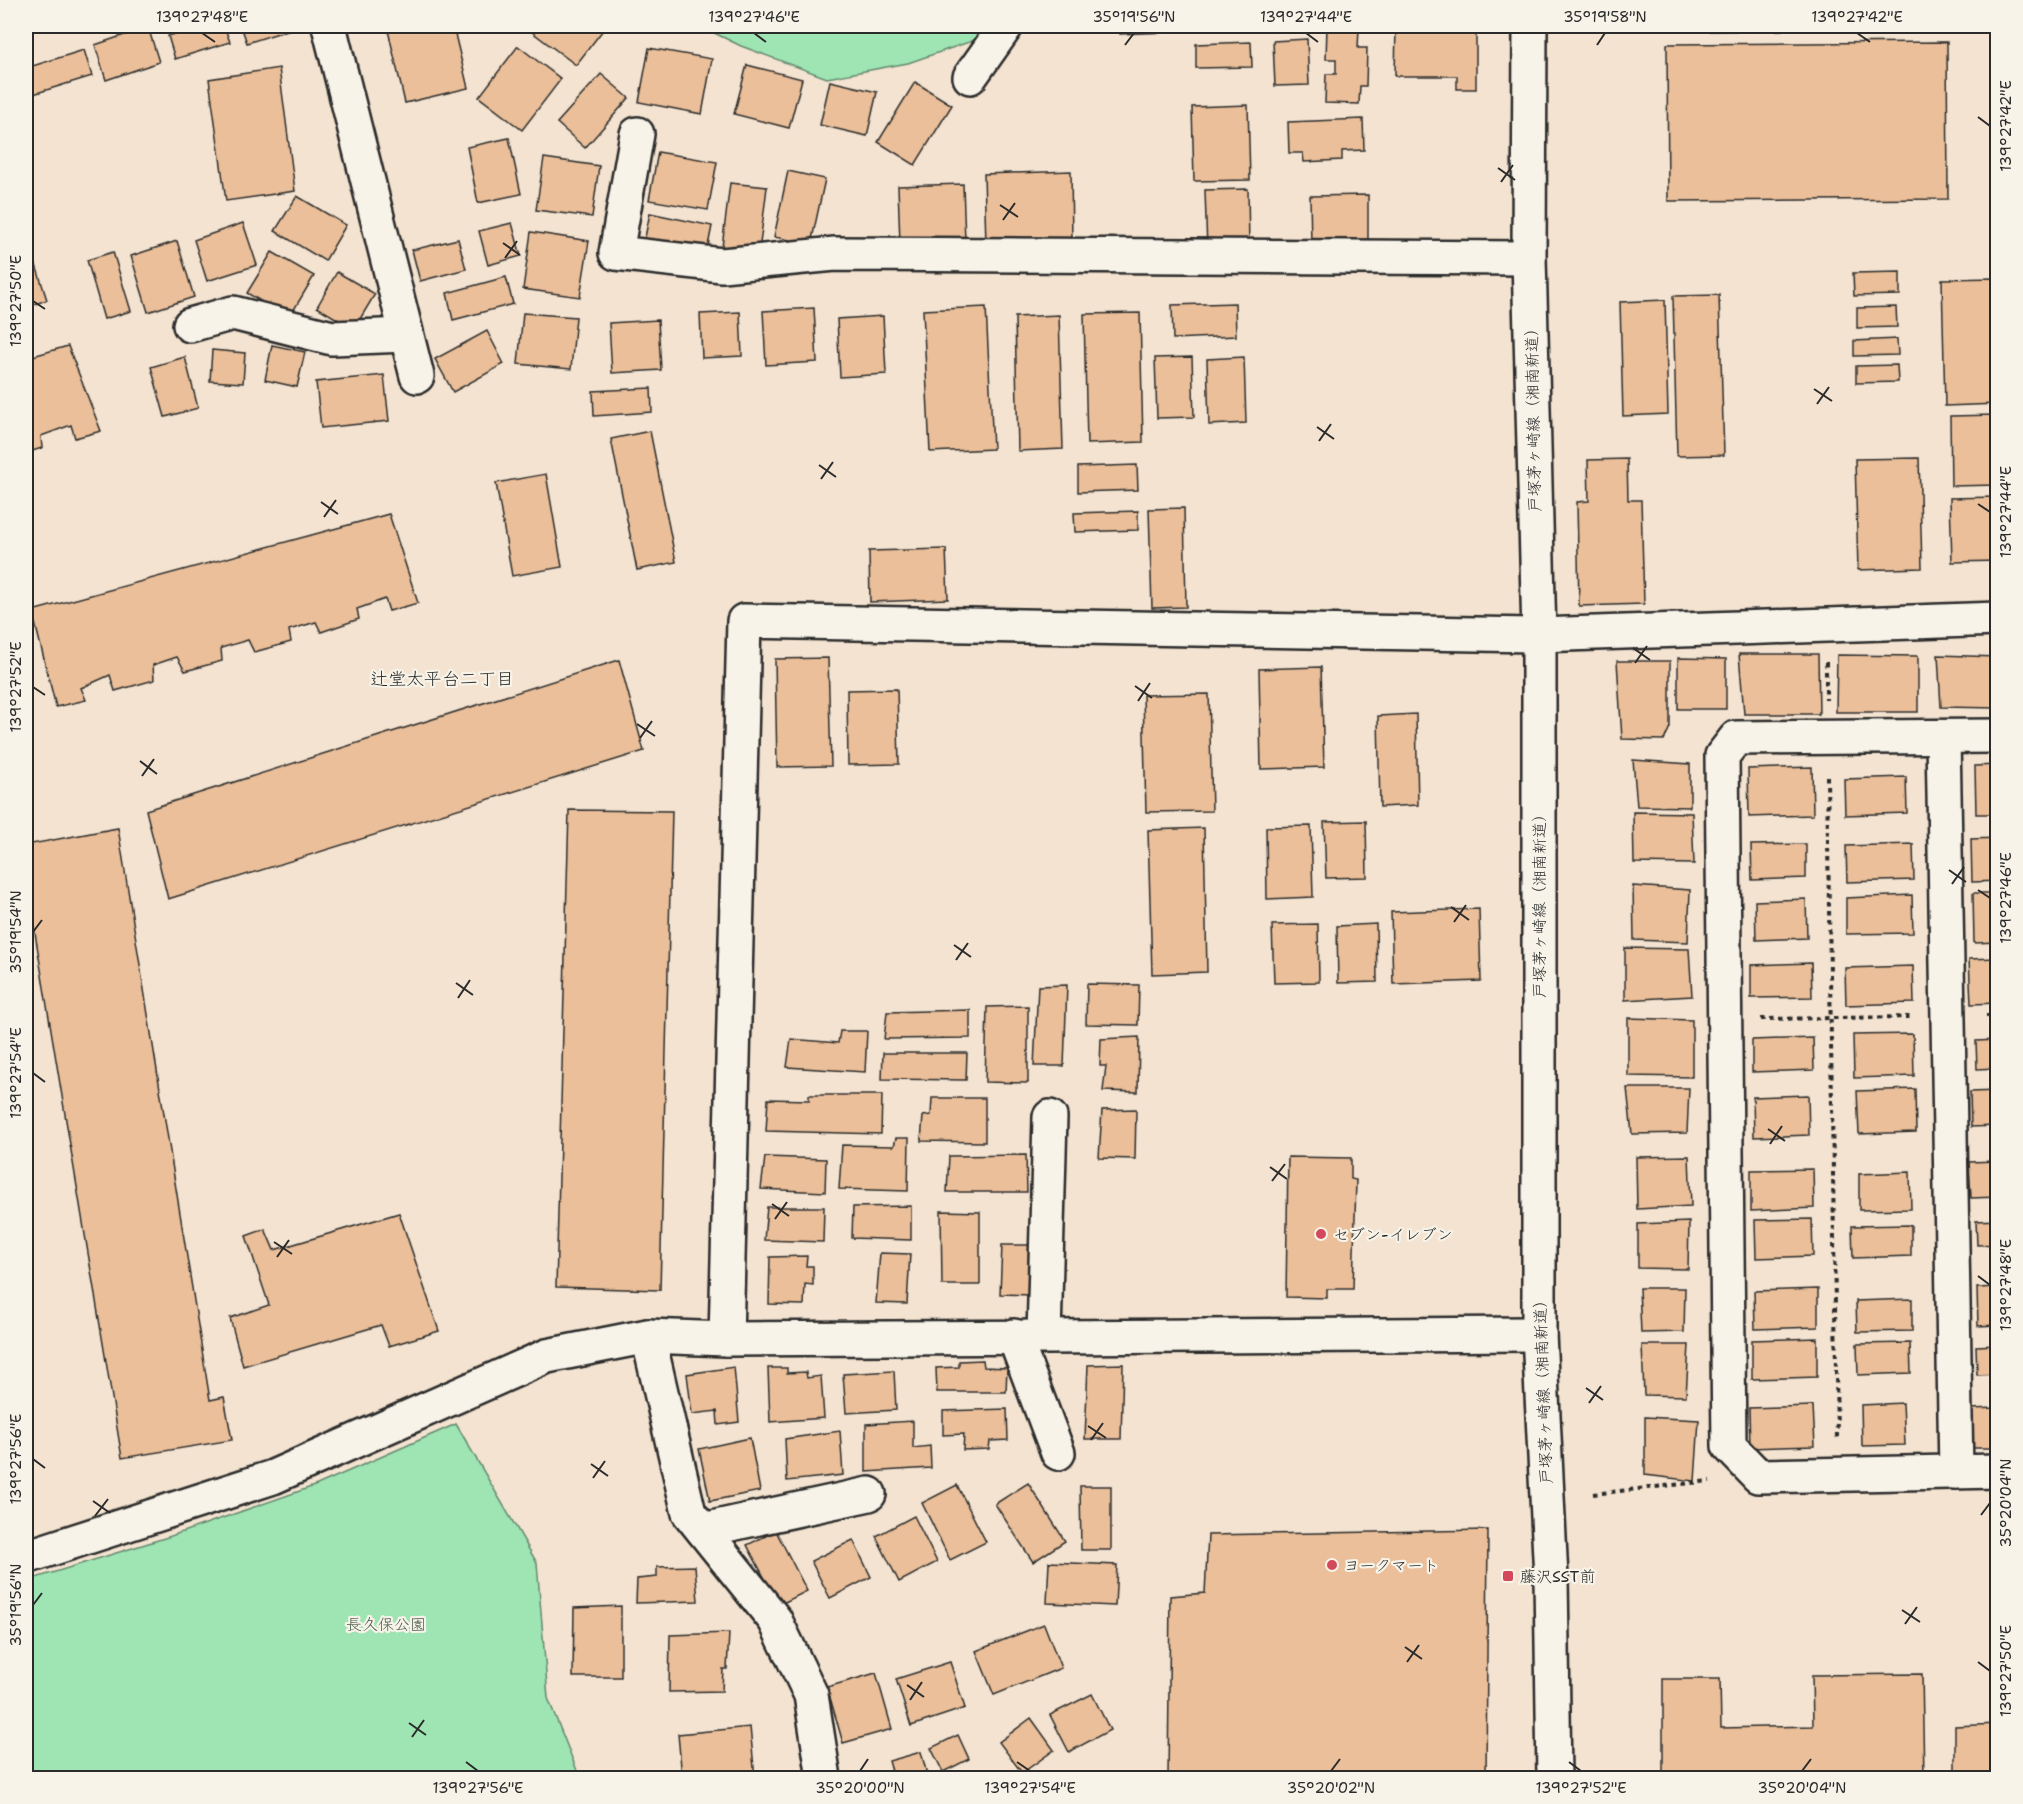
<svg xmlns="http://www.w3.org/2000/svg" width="2023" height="1804" font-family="'Shantell Sans','Klee One',sans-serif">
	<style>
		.green { fill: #9ee5b3; stroke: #64886f; stroke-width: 1.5 }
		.building { fill: #eabf99; stroke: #2b2b2b; stroke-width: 1.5 }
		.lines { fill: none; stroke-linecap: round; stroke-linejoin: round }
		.minor-casing { stroke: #2b2b2b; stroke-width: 38 }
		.major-casing { stroke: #2b2b2b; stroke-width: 38 }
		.path { stroke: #2b2b2b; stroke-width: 4; stroke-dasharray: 4.5 4.5; stroke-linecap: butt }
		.minor { stroke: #f7f3e8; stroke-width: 33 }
		.major { stroke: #f7f3e8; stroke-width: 33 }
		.ticks { fill: none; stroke: #2b2b2b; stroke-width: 2 }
		.poi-dot { fill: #d1495b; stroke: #f7f3e8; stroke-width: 2 }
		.labels { text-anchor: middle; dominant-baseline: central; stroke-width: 4.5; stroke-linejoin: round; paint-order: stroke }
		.street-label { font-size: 16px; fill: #2b2b2b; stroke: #f7f3e8 }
		.poi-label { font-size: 16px; fill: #2b2b2b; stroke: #f7f3e8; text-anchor: start }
		.park-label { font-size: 16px; fill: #485a4d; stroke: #f7f3e8 }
		.neighbourhood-label { font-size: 18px; fill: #2b2b2b; stroke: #f7f3e8 }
		.neatline { fill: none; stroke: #2b2b2b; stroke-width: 2 }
		.ticks-label { font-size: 15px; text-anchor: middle; fill: #2b2b2b }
	</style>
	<rect width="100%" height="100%" fill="#f3e3d0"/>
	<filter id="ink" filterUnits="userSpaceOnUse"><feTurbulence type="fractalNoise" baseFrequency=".0167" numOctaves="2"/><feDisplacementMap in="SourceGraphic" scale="12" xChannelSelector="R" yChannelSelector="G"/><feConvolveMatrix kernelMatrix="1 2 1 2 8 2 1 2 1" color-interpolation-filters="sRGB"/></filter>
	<g filter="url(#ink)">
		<g class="green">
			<polygon points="700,26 1004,26 1004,30 908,63 827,78 741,46"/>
			<polygon points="456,1424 537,1563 548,1698 580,1778 26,1778 26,1581 171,1536 317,1485"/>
		</g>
		<g class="building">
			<polygon points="202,26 224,26 230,42 175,59 168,36"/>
			<polygon points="241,26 293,26 294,28 247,43"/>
			<polygon points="387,26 453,26 468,88 405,103"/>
			<polygon points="524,26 606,26 576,65"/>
			<polygon points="1120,26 1169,26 1169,32 1120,34"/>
			<polygon points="1396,26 1476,27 1476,89 1457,89 1457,76 1395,76"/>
			<polygon points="1710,26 1782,26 1782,30 1710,31"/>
			<rect x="1849" y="26" width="64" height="2"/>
			<polygon points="148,27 159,62 106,80 95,45"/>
			<polygon points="1327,27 1359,28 1358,48 1367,48 1366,86 1360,86 1359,104 1325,103 1326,74 1336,74 1336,59 1326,59"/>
			<polygon points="1307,39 1309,85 1275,86 1273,41"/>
			<polygon points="1251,42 1252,67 1196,68 1196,44"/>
			<polygon points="1947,42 1948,199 1668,201 1667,44"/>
			<polygon points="518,46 561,79 522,130 479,97"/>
			<polygon points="649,48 712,59 702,114 639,102"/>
			<polygon points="84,50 92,76 30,95 26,80 26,68"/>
			<polygon points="747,65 802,79 789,128 734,114"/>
			<polygon points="279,68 295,191 226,201 209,79"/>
			<polygon points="601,74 629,98 585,148 557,123"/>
			<polygon points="830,81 877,92 867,136 820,125"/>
			<polygon points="915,82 952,105 915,165 878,142"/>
			<polygon points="1248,105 1250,180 1194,181 1192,107"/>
			<polygon points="1363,119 1364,150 1342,151 1342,160 1304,162 1303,153 1289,153 1288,122"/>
			<polygon points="509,138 521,194 478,203 467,147"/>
			<polygon points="658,152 717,162 708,210 649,200"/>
			<polygon points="544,158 599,166 592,217 536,210"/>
			<polygon points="788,171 825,179 811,244 774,237"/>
			<polygon points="1071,171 1072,243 986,245 984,174"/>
			<polygon points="730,183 767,187 759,252 722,247"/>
			<polygon points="963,184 965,242 900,244 898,186"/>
			<polygon points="1248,189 1249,248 1207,250 1205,190"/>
			<polygon points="1368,195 1368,243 1311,245 1310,196"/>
			<polygon points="297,196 346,225 325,261 275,231"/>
			<polygon points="650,213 712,226 706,256 644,242"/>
			<polygon points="243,223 257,265 207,281 194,240"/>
			<polygon points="512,223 521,256 488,265 479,231"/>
			<polygon points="531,232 589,241 580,297 523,289"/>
			<polygon points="458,239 466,269 420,281 412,250"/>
			<polygon points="177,241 194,297 148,312 131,256"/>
			<polygon points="113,252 131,311 104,319 87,260"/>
			<polygon points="272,252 314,276 289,318 247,293"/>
			<polygon points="34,259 47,300 26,307 26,261"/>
			<polygon points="337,272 375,294 354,329 317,307"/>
			<polygon points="1900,272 1900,295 1854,296 1853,273"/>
			<polygon points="506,277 513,304 453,320 447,293"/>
			<polygon points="1998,278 1998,404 1945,406 1942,279"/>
			<polygon points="1719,295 1724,455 1677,456 1673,296"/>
			<polygon points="1665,300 1668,414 1623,416 1620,302"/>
			<polygon points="1235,303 1236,336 1173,339 1172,305"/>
			<polygon points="986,307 993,449 930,452 923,310"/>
			<polygon points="1896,307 1897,327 1857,328 1857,308"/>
			<polygon points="814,308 817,362 766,365 763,311"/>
			<polygon points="740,312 742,356 702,358 700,314"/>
			<polygon points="523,313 576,317 571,369 518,364"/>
			<polygon points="1140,313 1143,442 1087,444 1084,314"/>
			<polygon points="1059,315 1063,449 1018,451 1015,317"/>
			<polygon points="883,316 886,374 840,377 837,319"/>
			<polygon points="658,320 661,370 612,373 609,323"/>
			<polygon points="487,331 504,364 453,392 435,359"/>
			<polygon points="1897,339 1898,355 1854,356 1854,341"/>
			<polygon points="272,345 305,352 297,387 265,380"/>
			<polygon points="68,346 101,431 75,438 71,425 41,436 42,448 26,453 26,358"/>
			<polygon points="212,350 245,353 243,383 210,381"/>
			<polygon points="185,357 198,408 165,417 151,367"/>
			<polygon points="1192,357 1194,417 1157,418 1155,358"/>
			<polygon points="1244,357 1246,423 1209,425 1207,359"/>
			<polygon points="1897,365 1898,382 1856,383 1856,366"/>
			<polygon points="384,375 389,421 321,428 316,382"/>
			<polygon points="651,388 652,412 594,416 593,391"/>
			<polygon points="1997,415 1998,485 1951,486 1950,416"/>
			<polygon points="650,431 676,562 637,570 611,439"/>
			<polygon points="1919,458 1922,568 1858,570 1855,459"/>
			<polygon points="1627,459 1628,500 1641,500 1644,604 1579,606 1577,502 1589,501 1588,460"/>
			<polygon points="1137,465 1138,490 1078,492 1078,467"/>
			<polygon points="546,474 562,567 512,576 496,483"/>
			<polygon points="1997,497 1998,561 1952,562 1950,498"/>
			<polygon points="1184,508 1186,607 1152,608 1149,509"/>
			<polygon points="1138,511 1138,530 1075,532 1074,513"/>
			<polygon points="389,514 418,603 389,611 385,599 357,609 359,619 321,632 316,622 289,630 291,642 254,652 248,640 221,648 222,661 185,671 177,657 153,665 154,680 115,691 110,675 81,688 86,700 56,707 32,611"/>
			<polygon points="946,549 948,599 870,602 869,551"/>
			<polygon points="1739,654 1818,654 1819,714 1744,714"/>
			<polygon points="1837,655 1918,656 1918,712 1836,712"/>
			<polygon points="1938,655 1998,657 1998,708 1941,707"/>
			<polygon points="828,658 831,766 777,767 775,659"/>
			<polygon points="1678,658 1726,659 1726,709 1678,709"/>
			<polygon points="619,660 644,751 168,899 146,810"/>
			<polygon points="1617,661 1670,661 1670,727 1664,740 1622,739"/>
			<polygon points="1321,667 1324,767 1261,769 1259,669"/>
			<polygon points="897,689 899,764 848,765 847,690"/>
			<polygon points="1209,694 1212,811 1146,812 1143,695"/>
			<polygon points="1416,714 1418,805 1380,807 1378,716"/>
			<polygon points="1633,760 1690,764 1690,807 1637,806"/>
			<polygon points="1998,765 1998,814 1976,814 1975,766"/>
			<polygon points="1812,767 1813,815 1749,817 1748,769"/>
			<polygon points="1906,777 1907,813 1845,815 1844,779"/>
			<polygon points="569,810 672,811 660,1290 556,1287"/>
			<polygon points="1633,812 1692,813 1694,864 1634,863"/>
			<polygon points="1366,821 1367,877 1326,878 1324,822"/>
			<polygon points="1311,826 1313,897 1267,899 1266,827"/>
			<polygon points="118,828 210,1400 224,1397 232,1440 122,1458 26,879 26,845"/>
			<polygon points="1204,828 1207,972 1152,974 1148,830"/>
			<polygon points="1998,838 1998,881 1972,882 1971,839"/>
			<polygon points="1806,844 1806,878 1752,880 1751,845"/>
			<polygon points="1913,844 1914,880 1847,882 1846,846"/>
			<polygon points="1633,886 1690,890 1688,942 1634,940"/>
			<polygon points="1973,893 1998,893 1998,942 1974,943"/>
			<polygon points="1912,895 1913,933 1846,934 1846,898"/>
			<polygon points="1806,899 1807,938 1756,940 1755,901"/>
			<polygon points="1479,909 1481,981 1393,984 1391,912"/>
			<polygon points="1318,924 1319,982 1274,983 1272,925"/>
			<polygon points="1376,924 1377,982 1338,983 1337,926"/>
			<polygon points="1625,948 1689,949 1692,996 1625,1000"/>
			<polygon points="1998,958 1998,1003 1971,1004 1969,959"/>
			<polygon points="1811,963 1812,997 1751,998 1751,965"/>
			<polygon points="1913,966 1914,1003 1846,1005 1845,968"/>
			<polygon points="1087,984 1139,985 1138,1025 1086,1024"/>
			<polygon points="1067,985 1064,1066 1034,1066 1038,986"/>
			<polygon points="1028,1006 1028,1083 985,1082 987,1007"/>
			<polygon points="970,1010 970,1038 884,1039 887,1012"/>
			<polygon points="1628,1018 1692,1020 1692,1077 1628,1076"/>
			<polygon points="840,1031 867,1031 865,1072 787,1067 791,1039 838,1043"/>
			<polygon points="1913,1034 1914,1076 1854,1078 1853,1035"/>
			<polygon points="1139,1037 1138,1092 1103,1091 1106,1066 1100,1066 1101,1039"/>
			<polygon points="1813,1038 1814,1070 1752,1072 1752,1040"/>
			<polygon points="1998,1040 1998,1068 1977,1069 1976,1041"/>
			<polygon points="883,1053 967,1053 966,1080 882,1079"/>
			<polygon points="1627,1088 1689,1088 1687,1133 1632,1134"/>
			<polygon points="1915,1089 1916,1132 1859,1134 1857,1091"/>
			<polygon points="1998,1091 1998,1126 1971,1127 1970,1092"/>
			<polygon points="809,1095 882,1095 881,1134 766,1131 768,1099 809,1100"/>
			<polygon points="1808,1095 1809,1135 1754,1137 1753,1097"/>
			<polygon points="932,1098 985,1098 985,1142 921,1141 923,1116 931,1115"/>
			<polygon points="1136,1109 1135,1159 1099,1158 1102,1110"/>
			<polygon points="896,1138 909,1138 908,1191 839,1189 842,1145 894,1146"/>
			<polygon points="1026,1155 1027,1192 947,1192 949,1156"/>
			<polygon points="1689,1156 1691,1206 1637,1209 1636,1157"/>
			<polygon points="765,1157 826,1159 825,1192 761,1189"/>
			<polygon points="1288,1157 1351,1158 1351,1179 1356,1180 1353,1289 1327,1289 1327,1298 1286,1297"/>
			<polygon points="1998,1161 1998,1197 1971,1198 1969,1162"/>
			<polygon points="1813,1169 1814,1208 1751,1211 1751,1170"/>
			<polygon points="1910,1172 1911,1209 1859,1210 1859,1174"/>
			<polygon points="911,1206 911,1240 852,1238 853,1207"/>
			<polygon points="767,1207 824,1207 823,1242 764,1240"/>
			<polygon points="941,1211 980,1212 980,1285 942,1285"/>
			<polygon points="399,1213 439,1331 389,1346 381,1325 243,1366 230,1318 269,1305 246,1236 265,1229 274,1250"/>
			<polygon points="1812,1219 1813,1256 1756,1258 1755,1220"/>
			<polygon points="1998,1220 1998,1244 1977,1245 1976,1221"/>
			<polygon points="1689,1222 1688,1269 1638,1268 1638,1224"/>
			<polygon points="1911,1225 1911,1256 1853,1258 1852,1226"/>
			<polygon points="1002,1245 1032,1245 1030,1295 1000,1294"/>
			<polygon points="880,1253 910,1254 907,1304 876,1303"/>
			<polygon points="807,1256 806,1266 813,1266 813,1285 805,1284 804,1305 769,1304 770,1257"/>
			<polygon points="1998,1287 1998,1325 1978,1326 1977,1288"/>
			<polygon points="1639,1288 1685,1288 1684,1332 1641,1333"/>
			<polygon points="1818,1289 1818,1327 1755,1329 1754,1291"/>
			<polygon points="1912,1299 1912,1331 1857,1332 1856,1301"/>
			<polygon points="1817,1338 1817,1377 1752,1379 1752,1340"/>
			<polygon points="1910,1343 1911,1373 1858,1375 1857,1344"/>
			<polygon points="1642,1345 1689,1345 1686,1396 1644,1395"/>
			<polygon points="1998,1345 1998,1374 1977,1375 1976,1346"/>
			<polygon points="983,1360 984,1367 1007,1368 1006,1392 937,1392 936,1368 959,1367 959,1361"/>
			<polygon points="1123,1364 1121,1439 1085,1439 1088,1365"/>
			<polygon points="734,1367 739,1422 718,1425 717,1411 692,1414 687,1374"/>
			<polygon points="768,1368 787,1368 787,1373 806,1372 807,1378 821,1376 824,1418 770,1422"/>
			<polygon points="894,1371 896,1410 846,1413 843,1374"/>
			<polygon points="1903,1403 1905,1445 1862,1446 1861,1405"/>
			<polygon points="1813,1406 1815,1446 1750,1448 1749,1408"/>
			<polygon points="1998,1408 1998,1448 1972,1448 1970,1409"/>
			<polygon points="1007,1409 1008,1440 990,1441 989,1449 963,1450 964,1434 943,1435 943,1411"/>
			<polygon points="1645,1417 1699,1420 1695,1481 1645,1475"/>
			<polygon points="913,1421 913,1448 930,1446 931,1468 866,1472 866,1424"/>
			<polygon points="840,1431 843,1475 787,1481 785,1439"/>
			<polygon points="750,1438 760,1491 710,1501 699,1449"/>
			<polygon points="1028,1483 1065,1541 1033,1562 995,1504"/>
			<polygon points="957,1485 986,1542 950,1560 922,1503"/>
			<polygon points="1080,1486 1111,1486 1111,1550 1081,1550"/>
			<polygon points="914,1516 937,1562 899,1582 876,1536"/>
			<polygon points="1488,1530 1486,1778 1168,1778 1170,1596 1205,1593 1208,1535"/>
			<polygon points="776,1531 807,1591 779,1605 747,1545"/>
			<polygon points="853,1540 871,1577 830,1598 811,1561"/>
			<polygon points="1049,1562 1117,1565 1115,1606 1047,1603"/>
			<polygon points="695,1566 698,1601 636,1603 637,1579 657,1577 657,1567"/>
			<polygon points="621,1606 621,1677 573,1677 574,1608"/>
			<polygon points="1044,1624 1061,1668 994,1695 976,1651"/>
			<polygon points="729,1633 727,1669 723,1669 722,1691 669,1692 670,1635"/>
			<polygon points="950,1662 965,1708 911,1726 896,1679"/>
			<polygon points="876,1673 892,1729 843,1743 827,1687"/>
			<polygon points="1922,1674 1924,1778 1663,1778 1663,1679 1720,1679 1721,1728 1813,1726 1812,1675"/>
			<polygon points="1092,1694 1110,1730 1069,1752 1050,1715"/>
			<polygon points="1031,1718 1054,1750 1022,1773 999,1742"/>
			<polygon points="1998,1724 1998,1778 1955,1778 1955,1726"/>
			<polygon points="750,1727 755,1778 682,1778 678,1734"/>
			<polygon points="958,1735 969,1759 943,1772 931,1748"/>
			<polygon points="921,1752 928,1778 894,1778 889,1761"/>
			<polygon points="876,1772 877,1778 836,1778"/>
		</g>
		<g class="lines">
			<g class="minor-casing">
				<g id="minor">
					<polyline points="329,26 417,376"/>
					<polyline points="970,77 1006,26"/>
					<polyline points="637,134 616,253 722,265 835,254 1529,258"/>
					<polyline points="190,325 233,313 332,338 406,335"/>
					<polyline points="1998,736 1736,738 1722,756 1729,1446 1758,1476 1998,1471"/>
					<polyline points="1943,737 1956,1472"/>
					<polyline points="648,1336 689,1513 775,1620 811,1695 824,1778"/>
					<polyline points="1014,1336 1058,1453"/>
					<polyline points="1044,1336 1050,1117"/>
					<polyline points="726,1339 744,621 1539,635 1998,619"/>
					<polyline points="703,1530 869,1494"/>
					<polyline points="26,1557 273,1477 547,1356 648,1336 726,1339 1539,1334"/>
				</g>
			</g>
			<g class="major-casing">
				<polyline id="major" points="1530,26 1529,258 1539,635 1539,1334 1551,1578 1554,1778"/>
			</g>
			<g class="path">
				<polyline points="1826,662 1826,700"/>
				<polyline points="1827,776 1837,1438"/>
				<polyline points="1986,1016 1998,1016"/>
				<polyline points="1761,1019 1910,1017"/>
				<polyline points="1593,1494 1710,1481"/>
			</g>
			<use href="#minor" class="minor"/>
			<use href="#major" class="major"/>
		</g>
	</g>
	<path class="ticks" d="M 202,33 L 215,42M 754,33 L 766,42M 1306,33 L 1318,42M 1857,33 L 1870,42M 1125,45 L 1134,33M 1597,45 L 1605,33M 1978,117 L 1990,126M 1498,168 L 1515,180M 1501,182 L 1513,165M 1000,205 L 1018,217M 1003,220 L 1015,203M 503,243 L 520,255M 505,258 L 517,241M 33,301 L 45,309M 1814,389 L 1832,401M 1817,404 L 1829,387M 1317,427 L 1334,439M 1319,441 L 1331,424M 819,465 L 836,477M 821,479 L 833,462M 321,502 L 338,514M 1978,504 L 1990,512M 324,517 L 336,500M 1633,648 L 1650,660M 1635,663 L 1647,646M 1135,686 L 1152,698M 33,687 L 45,695M 1138,701 L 1150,683M 637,724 L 655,736M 640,738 L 652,721M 140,761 L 157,774M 142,776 L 154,759M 1949,870 L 1966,882M 1952,884 L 1964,867M 1978,890 L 1990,898M 1451,907 L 1469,920M 1454,922 L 1466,905M 33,932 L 42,920M 954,945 L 971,957M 956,960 L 968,943M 456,983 L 473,995M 458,998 L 470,980M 33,1073 L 45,1082M 1768,1129 L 1785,1141M 1770,1144 L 1782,1126M 1270,1167 L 1287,1179M 1272,1181 L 1285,1164M 772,1204 L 789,1216M 775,1219 L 787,1202M 274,1242 L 292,1254M 277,1257 L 289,1240M 1978,1276 L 1990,1285M 1586,1388 L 1603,1400M 1589,1403 L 1601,1386M 1088,1426 L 1106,1438M 1091,1440 L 1103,1423M 33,1459 L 45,1468M 591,1464 L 608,1476M 593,1478 L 605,1461M 93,1501 L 110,1513M 1981,1515 L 1990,1503M 95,1516 L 108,1499M 33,1605 L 42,1593M 1902,1610 L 1920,1622M 1905,1624 L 1917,1607M 1405,1647 L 1422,1659M 1407,1662 L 1419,1645M 1978,1662 L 1990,1671M 907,1685 L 924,1697M 910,1700 L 922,1682M 409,1723 L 426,1735M 412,1737 L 424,1720M 466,1762 L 478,1771M 1017,1762 L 1030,1771M 1569,1762 L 1581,1771M 860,1771 L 868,1759M 1331,1771 L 1340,1759M 1802,1771 L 1811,1759"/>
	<g class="poi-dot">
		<circle cx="1321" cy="1234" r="6"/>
		<circle cx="1332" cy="1565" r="6"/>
		<rect x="1502" y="1570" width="12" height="12" rx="3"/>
	</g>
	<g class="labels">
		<g class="street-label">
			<text transform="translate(1533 416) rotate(-91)">戸塚茅ヶ崎線（湘南新道）</text>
			<text transform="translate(1539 902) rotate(-90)">戸塚茅ヶ崎線（湘南新道）</text>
			<text transform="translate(1543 1388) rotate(-92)">戸塚茅ヶ崎線（湘南新道）</text>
		</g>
		<g class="poi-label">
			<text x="1333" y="1234">セブン-イレブン</text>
			<text x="1344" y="1565">ヨークマート</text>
			<text x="1520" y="1576">藤沢SST前</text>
		</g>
		<g class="park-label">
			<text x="386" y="1624">長久保公園</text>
		</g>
		<g class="neighbourhood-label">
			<text x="442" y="679">辻堂太平台二丁目</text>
		</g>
	</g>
	<rect width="2023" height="1804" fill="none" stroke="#f7f3e8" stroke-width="66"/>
	<rect x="33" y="33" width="1957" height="1738" class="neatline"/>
	<g class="ticks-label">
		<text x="202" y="22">139°27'48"E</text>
		<text x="754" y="22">139°27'46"E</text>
		<text x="1134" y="22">35°19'56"N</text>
		<text x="1306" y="22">139°27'44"E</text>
		<text x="1605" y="22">35°19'58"N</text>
		<text x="1857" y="22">139°27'42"E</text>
		<text transform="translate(2006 126) rotate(-90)" y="5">139°27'42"E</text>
		<text transform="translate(16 301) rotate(-90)" y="5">139°27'50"E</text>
		<text transform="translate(2006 512) rotate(-90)" y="5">139°27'44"E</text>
		<text transform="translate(16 687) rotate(-90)" y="5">139°27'52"E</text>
		<text transform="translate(2006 898) rotate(-90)" y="5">139°27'46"E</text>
		<text transform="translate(16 932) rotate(-90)" y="5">35°19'54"N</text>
		<text transform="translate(16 1073) rotate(-90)" y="5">139°27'54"E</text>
		<text transform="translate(2006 1285) rotate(-90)" y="5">139°27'48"E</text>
		<text transform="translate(16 1459) rotate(-90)" y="5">139°27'56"E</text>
		<text transform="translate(2006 1503) rotate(-90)" y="5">35°20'04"N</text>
		<text transform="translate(16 1605) rotate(-90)" y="5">35°19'56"N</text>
		<text transform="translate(2006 1671) rotate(-90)" y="5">139°27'50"E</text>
		<text x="478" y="1793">139°27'56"E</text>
		<text x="860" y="1793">35°20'00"N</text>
		<text x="1030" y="1793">139°27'54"E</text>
		<text x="1331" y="1793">35°20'02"N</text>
		<text x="1581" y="1793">139°27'52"E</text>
		<text x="1802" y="1793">35°20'04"N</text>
	</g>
</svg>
